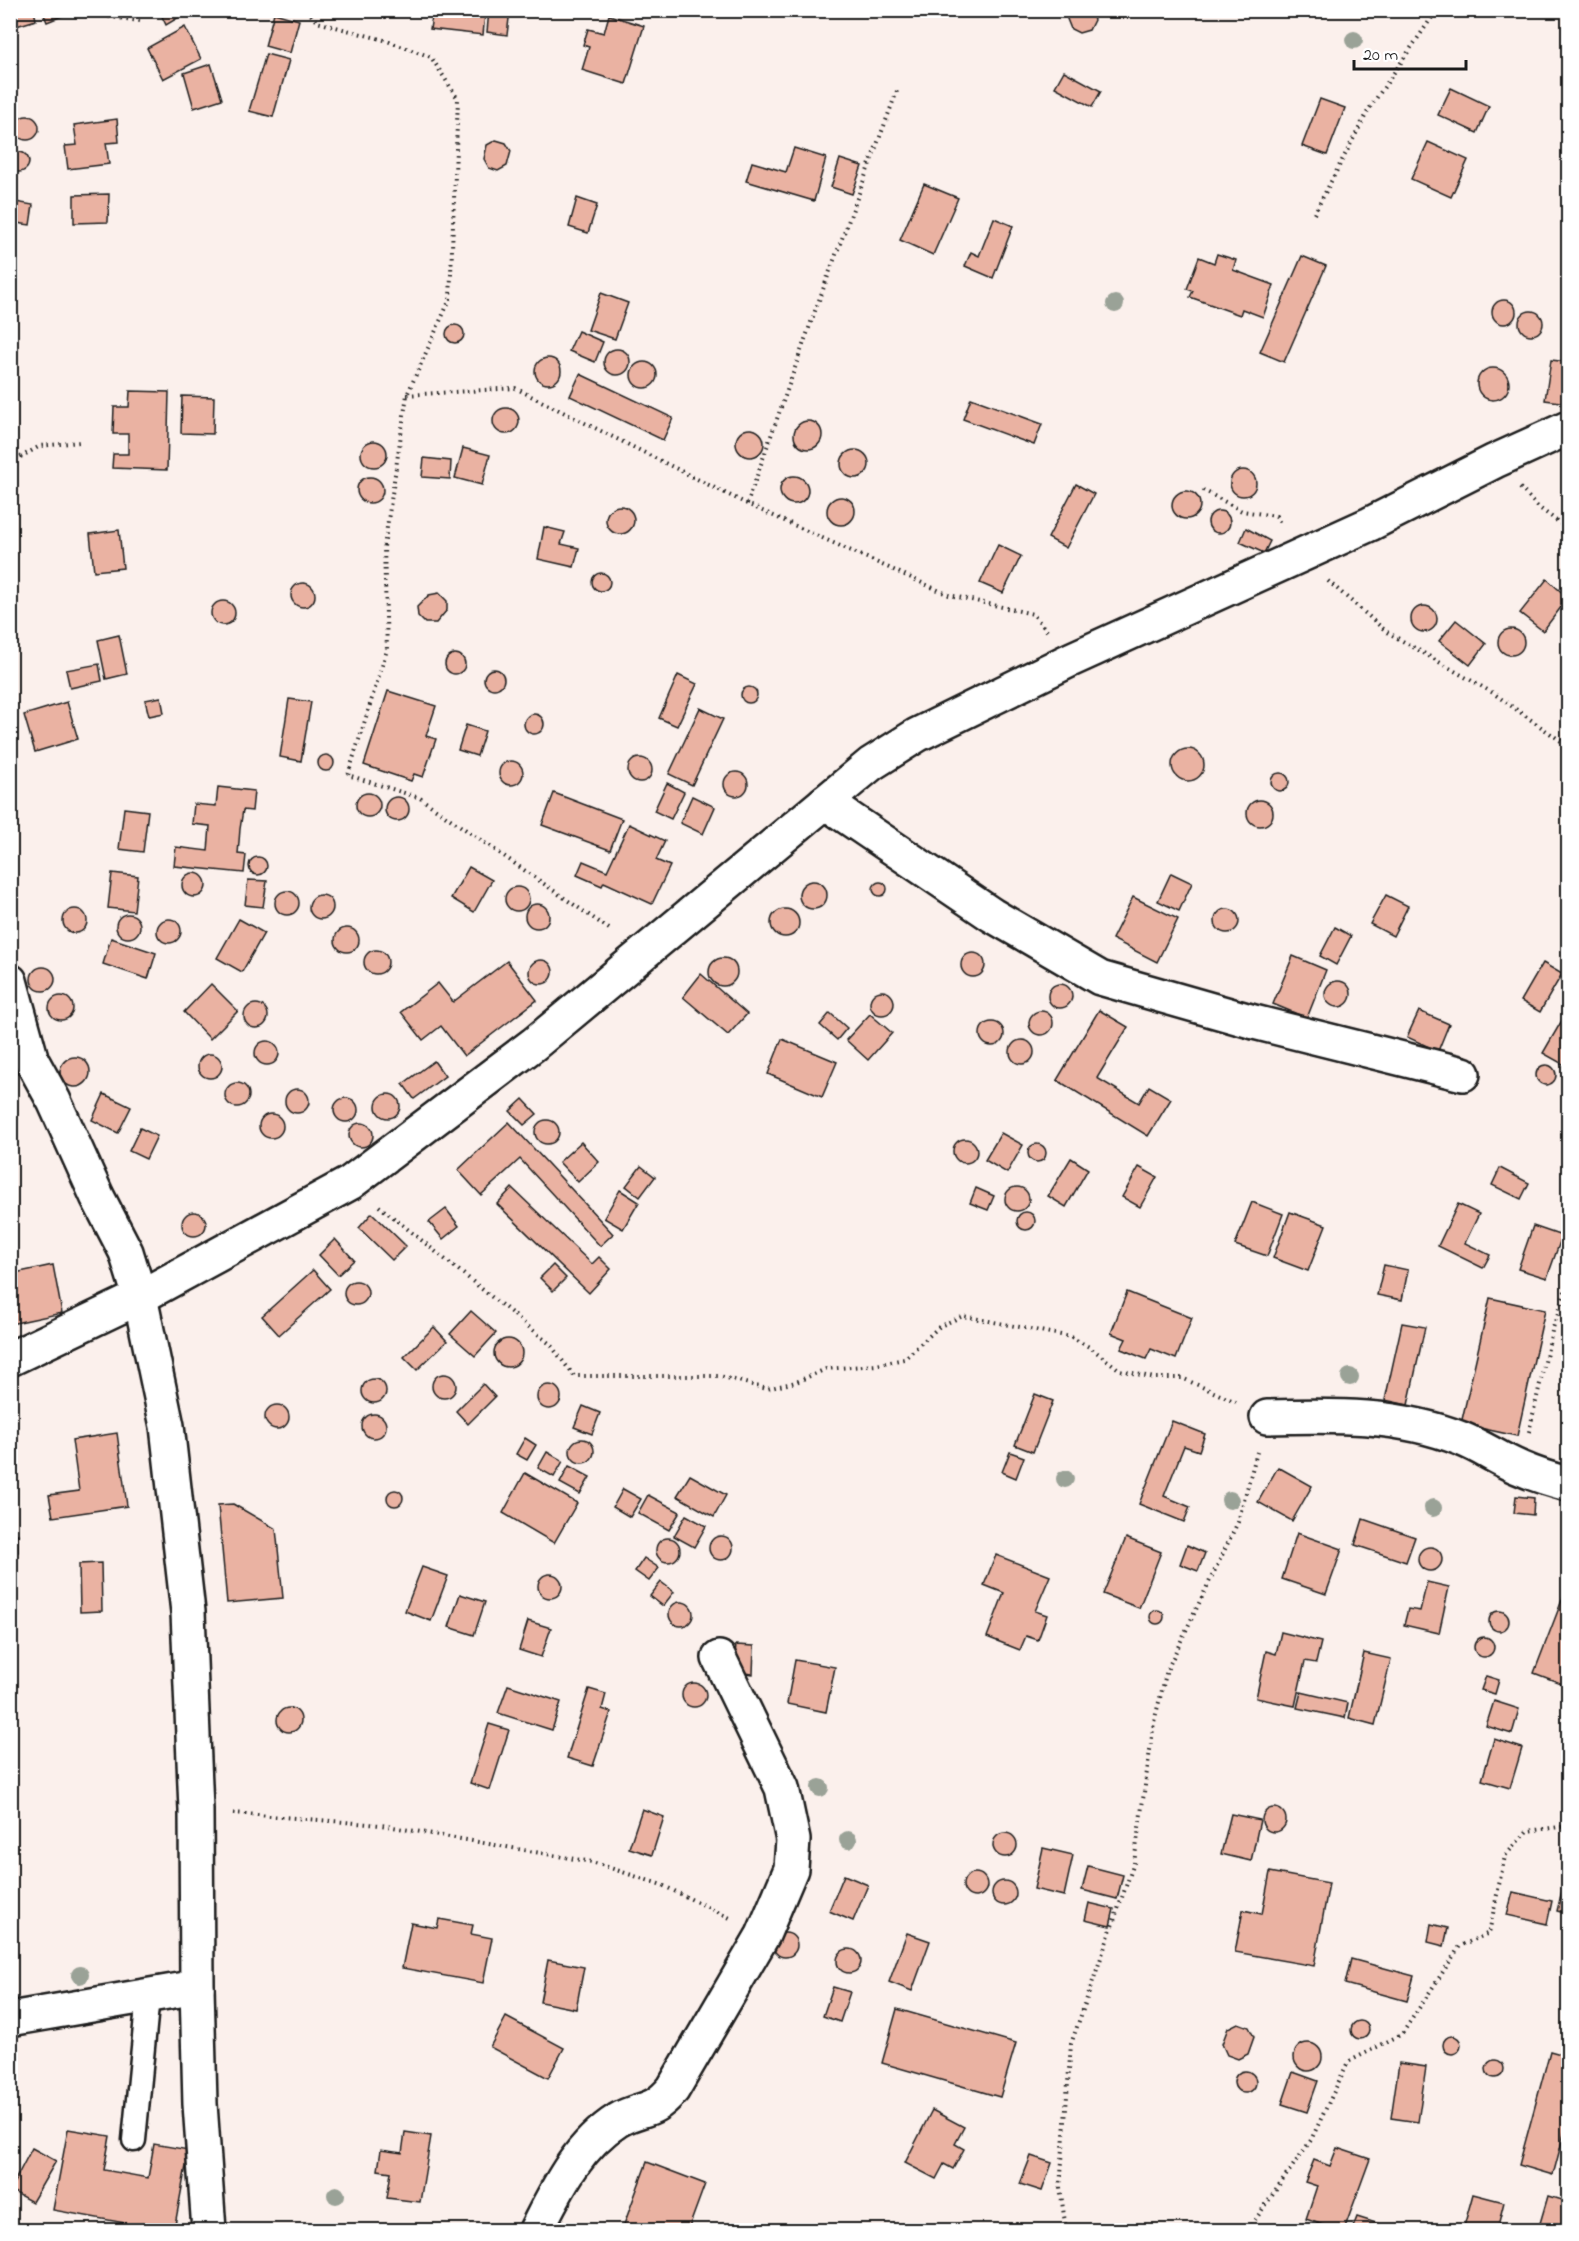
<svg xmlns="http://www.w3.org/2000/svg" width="1579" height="2241" font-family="'Indie Flower',sans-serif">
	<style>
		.building { fill: #eab2a2; stroke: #1c1c1c; stroke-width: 1.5 }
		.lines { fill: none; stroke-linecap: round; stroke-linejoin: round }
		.service-casing { stroke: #1c1c1c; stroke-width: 27 }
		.minor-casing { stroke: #1c1c1c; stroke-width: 38 }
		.path { stroke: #1c1c1c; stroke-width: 4; stroke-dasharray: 1.5 4.5; stroke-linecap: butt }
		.service { stroke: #fff; stroke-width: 22 }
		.minor { stroke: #fff; stroke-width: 33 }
		.tree { fill: #9aa297 }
	</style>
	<rect width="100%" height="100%" fill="#fbf0ec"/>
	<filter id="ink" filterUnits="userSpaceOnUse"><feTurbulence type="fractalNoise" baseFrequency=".0167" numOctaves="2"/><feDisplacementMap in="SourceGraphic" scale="12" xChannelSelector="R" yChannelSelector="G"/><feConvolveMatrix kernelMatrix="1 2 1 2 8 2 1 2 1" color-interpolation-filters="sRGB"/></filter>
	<g filter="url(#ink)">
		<g class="building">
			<polygon points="10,10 34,10 36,20 10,28"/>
			<polygon points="42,10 77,10 47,22"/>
			<polygon points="159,10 178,10 181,16 166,25"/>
			<polygon points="433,10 485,14 483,35 430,29"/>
			<polygon points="489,10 510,10 507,35 487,32"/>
			<polygon points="1071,10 1090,10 1094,20 1089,30 1079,33 1071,29 1067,19"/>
			<polygon points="274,13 299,20 290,53 265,46"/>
			<polygon points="609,15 644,26 626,84 582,70 589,47 583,45 588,29 604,33"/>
			<polygon points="185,27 201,59 163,79 147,48"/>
			<polygon points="266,54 289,60 273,117 249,111"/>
			<polygon points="211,64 222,99 194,108 184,73"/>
			<polygon points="1064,71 1101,91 1092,107 1055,87"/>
			<polygon points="1451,88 1489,106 1477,133 1438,115"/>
			<polygon points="1320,99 1345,108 1327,155 1302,146"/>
			<circle cx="27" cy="128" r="12"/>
			<polygon points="117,119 119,142 106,143 109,164 68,169 65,146 77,145 74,125"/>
			<polygon points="496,140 506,143 511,151 507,166 498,171 489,168 484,159 487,145"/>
			<polygon points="1428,142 1468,160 1451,197 1411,179"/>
			<polygon points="794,148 826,158 814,201 746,181 752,162 786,172"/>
			<circle cx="19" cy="162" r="10"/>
			<polygon points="840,159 862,166 852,194 831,187"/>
			<polygon points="924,184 958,198 933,255 900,240"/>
			<polygon points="109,194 108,222 74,223 74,195"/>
			<polygon points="577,198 597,205 588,233 569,227"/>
			<polygon points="10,201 33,205 30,225 10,222"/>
			<polygon points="994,218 1013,226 993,278 965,266 971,252 979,256"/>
			<polygon points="1217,254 1236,260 1233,270 1274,285 1263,317 1242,309 1240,315 1190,297 1193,291 1187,289 1199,257 1214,263"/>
			<polygon points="1302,256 1326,266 1284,362 1260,352"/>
			<polygon points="601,293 628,303 615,339 588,330"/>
			<circle cx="1504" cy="312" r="12"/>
			<circle cx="1531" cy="323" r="12"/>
			<circle cx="455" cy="334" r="9"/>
			<polygon points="578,331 603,342 595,362 569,351"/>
			<circle cx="617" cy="362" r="13"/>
			<circle cx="548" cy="371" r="13"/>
			<polygon points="1551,360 1568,362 1568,403 1545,400"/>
			<circle cx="644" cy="375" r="13"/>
			<circle cx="1493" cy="384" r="16"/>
			<polygon points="580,374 673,418 663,440 570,396"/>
			<polygon points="130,391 169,392 167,470 112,468 113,454 128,454 128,434 113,434 114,407 129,407"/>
			<polygon points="182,396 214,397 213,434 181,433"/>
			<polygon points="971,398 1042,424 1034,445 963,419"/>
			<circle cx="506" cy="421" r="13"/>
			<circle cx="808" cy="435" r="14"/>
			<circle cx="750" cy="443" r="14"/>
			<circle cx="374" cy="454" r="13"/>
			<polygon points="463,448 490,455 482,485 455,478"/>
			<circle cx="855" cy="464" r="14"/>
			<polygon points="424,458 451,461 450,479 422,477"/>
			<circle cx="1243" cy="483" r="13"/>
			<circle cx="794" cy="490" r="14"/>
			<circle cx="370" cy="490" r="13"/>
			<polygon points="1076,484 1094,494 1066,548 1048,538"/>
			<circle cx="1186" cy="505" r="14"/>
			<circle cx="841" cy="511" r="14"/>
			<circle cx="620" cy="520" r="14"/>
			<circle cx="1219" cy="522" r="11"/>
			<polygon points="544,527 565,532 561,544 579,548 574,567 538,559"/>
			<polygon points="1246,528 1270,541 1264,553 1240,542"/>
			<polygon points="119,530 123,568 94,571 90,534"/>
			<polygon points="998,545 1021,556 1003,593 980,583"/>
			<circle cx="601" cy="582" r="9"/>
			<polygon points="1547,579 1568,598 1543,631 1520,613"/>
			<circle cx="303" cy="595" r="12"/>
			<polygon points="439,593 447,601 447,610 436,623 425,623 418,616 417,607 429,595"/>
			<circle cx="223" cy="613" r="12"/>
			<circle cx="1424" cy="619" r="13"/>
			<polygon points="1456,620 1486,644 1470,665 1439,641"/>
			<circle cx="1511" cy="642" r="13"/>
			<polygon points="119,635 127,674 106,679 98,640"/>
			<circle cx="455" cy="664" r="10"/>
			<polygon points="99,664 102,681 70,688 66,670"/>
			<circle cx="494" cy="679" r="10"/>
			<polygon points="678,675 697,684 677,726 659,718"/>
			<circle cx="749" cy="695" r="8"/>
			<polygon points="388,691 436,706 426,736 436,739 423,777 414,774 411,781 364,765"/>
			<polygon points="161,697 164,713 149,716 145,700"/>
			<polygon points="289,699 311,702 301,761 280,757"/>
			<polygon points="67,702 78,739 35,752 24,715"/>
			<polygon points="700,708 723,719 692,785 669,774"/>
			<circle cx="534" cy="724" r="10"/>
			<polygon points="466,725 485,731 477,756 458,750"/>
			<circle cx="1188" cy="765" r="16"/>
			<circle cx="326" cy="763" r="8"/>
			<circle cx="640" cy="770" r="12"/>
			<circle cx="511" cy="773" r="12"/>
			<circle cx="736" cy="784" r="12"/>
			<circle cx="1280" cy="782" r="9"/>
			<polygon points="667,783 684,792 671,819 654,811"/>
			<polygon points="218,787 254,791 252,811 243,810 240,829 238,854 246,855 244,873 174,866 176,847 208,851 210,826 192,824 194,804 216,806"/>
			<circle cx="368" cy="805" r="12"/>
			<polygon points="554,793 622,819 610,850 542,825"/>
			<polygon points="692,796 715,807 703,834 680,823"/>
			<circle cx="397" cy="809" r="12"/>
			<circle cx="1260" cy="813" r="13"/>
			<polygon points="124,808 148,811 143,852 119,849"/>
			<polygon points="629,824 665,841 656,860 670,866 652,904 604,882 602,886 577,875 583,861 607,871"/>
			<circle cx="258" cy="866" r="9"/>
			<polygon points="469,867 492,880 474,912 451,898"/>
			<polygon points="112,873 138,876 134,911 108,908"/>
			<polygon points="1171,873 1192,883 1179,911 1158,901"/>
			<circle cx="194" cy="885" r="12"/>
			<polygon points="248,880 267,881 263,907 245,905"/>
			<circle cx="813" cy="895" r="14"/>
			<circle cx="880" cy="889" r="7"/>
			<circle cx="517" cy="899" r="12"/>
			<circle cx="287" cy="903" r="12"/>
			<polygon points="1386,895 1408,906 1393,936 1370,924"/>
			<circle cx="321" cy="907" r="12"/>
			<polygon points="1133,897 1178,919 1157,962 1112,939"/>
			<circle cx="537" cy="916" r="12"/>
			<circle cx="785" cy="923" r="14"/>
			<circle cx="1227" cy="921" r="12"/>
			<circle cx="75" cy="921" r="12"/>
			<circle cx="128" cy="926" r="12"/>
			<polygon points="239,919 264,933 242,972 217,958"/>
			<circle cx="169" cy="931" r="12"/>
			<polygon points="1335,927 1351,936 1336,965 1320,956"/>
			<circle cx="347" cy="940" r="12"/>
			<polygon points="111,938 156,953 148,979 103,964"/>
			<circle cx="376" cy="962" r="12"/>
			<circle cx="973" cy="965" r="12"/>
			<polygon points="1293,956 1326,970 1307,1018 1273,1004"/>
			<circle cx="723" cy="972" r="14"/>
			<circle cx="541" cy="972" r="12"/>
			<polygon points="507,961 537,1000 464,1056 441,1026 423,1040 401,1012 438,983 453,1002"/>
			<polygon points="1543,963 1562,974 1540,1012 1521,1001"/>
			<circle cx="43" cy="979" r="12"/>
			<polygon points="701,974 747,1014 728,1035 683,997"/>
			<circle cx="1338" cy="994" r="13"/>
			<polygon points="211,984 238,1011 210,1039 184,1012"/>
			<circle cx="1060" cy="996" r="12"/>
			<circle cx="882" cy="1003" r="12"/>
			<circle cx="61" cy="1008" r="12"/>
			<circle cx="256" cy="1016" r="12"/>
			<polygon points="1099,1010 1128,1027 1097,1078 1139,1103 1149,1086 1171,1099 1148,1136 1057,1080"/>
			<polygon points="1419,1011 1449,1024 1438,1051 1407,1037"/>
			<circle cx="1041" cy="1023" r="12"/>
			<polygon points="830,1013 847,1028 837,1040 820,1025"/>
			<polygon points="870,1014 892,1033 868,1060 846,1040"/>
			<polygon points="1565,1015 1568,1017 1568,1067 1543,1053"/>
			<circle cx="992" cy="1034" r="12"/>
			<polygon points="782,1039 837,1062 822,1097 768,1074"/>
			<circle cx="1022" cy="1052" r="12"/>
			<circle cx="267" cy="1053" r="12"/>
			<circle cx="210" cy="1066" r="12"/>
			<circle cx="75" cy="1072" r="15"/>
			<polygon points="434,1061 445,1076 414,1099 403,1084"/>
			<circle cx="1546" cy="1075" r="10"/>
			<circle cx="237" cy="1095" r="12"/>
			<circle cx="297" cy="1101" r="12"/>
			<polygon points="104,1094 131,1107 118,1133 92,1120"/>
			<circle cx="388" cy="1106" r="12"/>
			<circle cx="346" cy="1110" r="12"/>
			<polygon points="523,1099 537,1114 524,1125 510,1111"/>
			<circle cx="271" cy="1126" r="12"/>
			<circle cx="547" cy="1132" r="12"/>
			<polygon points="509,1122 613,1234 600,1246 520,1159 481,1195 458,1170"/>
			<circle cx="361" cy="1135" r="12"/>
			<polygon points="140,1128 157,1136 146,1159 129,1151"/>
			<polygon points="1001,1133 1023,1145 1007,1173 985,1160"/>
			<circle cx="965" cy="1151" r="12"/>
			<polygon points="581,1142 599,1162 578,1182 559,1162"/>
			<circle cx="1037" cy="1153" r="9"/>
			<polygon points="1071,1158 1088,1169 1066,1207 1048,1196"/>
			<polygon points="641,1166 655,1177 640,1197 626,1186"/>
			<polygon points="1139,1167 1157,1177 1140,1207 1122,1197"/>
			<polygon points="1500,1168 1529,1183 1521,1199 1492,1185"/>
			<circle cx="1017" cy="1199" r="12"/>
			<polygon points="512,1188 592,1264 599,1257 611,1269 589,1293 497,1204"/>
			<polygon points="976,1188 994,1196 988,1210 970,1203"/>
			<polygon points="620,1190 639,1202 623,1229 604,1218"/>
			<polygon points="1252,1202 1283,1214 1267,1256 1235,1245"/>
			<polygon points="1458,1204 1479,1214 1465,1243 1490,1255 1483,1268 1438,1246"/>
			<polygon points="446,1209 459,1226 443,1239 429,1222"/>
			<polygon points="1290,1212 1326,1225 1308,1271 1273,1258"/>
			<circle cx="194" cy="1224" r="12"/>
			<circle cx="1026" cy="1221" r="9"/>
			<polygon points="372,1213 406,1246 392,1260 359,1228"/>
			<polygon points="1533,1226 1562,1236 1547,1278 1518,1269"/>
			<polygon points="335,1239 354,1260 338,1275 319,1255"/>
			<polygon points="53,1265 62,1313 10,1324 10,1274"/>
			<polygon points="553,1265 566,1278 553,1291 540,1278"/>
			<polygon points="1384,1265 1408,1270 1402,1300 1377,1295"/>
			<polygon points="313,1270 330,1289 279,1335 262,1316"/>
			<circle cx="356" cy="1293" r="12"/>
			<polygon points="1127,1292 1192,1318 1176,1359 1151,1349 1146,1359 1121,1349 1126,1339 1111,1333"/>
			<polygon points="1490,1298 1545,1310 1517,1436 1461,1424"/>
			<polygon points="471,1311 496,1333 475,1356 450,1334"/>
			<polygon points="1402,1323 1425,1327 1408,1405 1385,1400"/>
			<polygon points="434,1327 447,1341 417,1370 404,1357"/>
			<circle cx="508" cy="1353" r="14"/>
			<circle cx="444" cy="1386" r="12"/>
			<circle cx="374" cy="1391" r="12"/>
			<polygon points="483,1384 495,1397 468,1424 456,1411"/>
			<circle cx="549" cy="1397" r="12"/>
			<polygon points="1035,1394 1053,1401 1033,1452 1015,1445"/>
			<circle cx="277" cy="1417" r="12"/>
			<polygon points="583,1406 600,1413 592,1434 574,1427"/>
			<circle cx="374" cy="1426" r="12"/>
			<polygon points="1172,1421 1205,1434 1199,1451 1184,1446 1164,1496 1190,1507 1184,1522 1139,1504"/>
			<polygon points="117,1433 127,1506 53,1517 49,1495 79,1491 72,1440"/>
			<polygon points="525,1438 536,1445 527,1460 516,1454"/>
			<circle cx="582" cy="1451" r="12"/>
			<polygon points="547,1452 563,1461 554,1477 538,1468"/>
			<polygon points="1010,1452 1024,1457 1016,1478 1002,1472"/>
			<polygon points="569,1466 590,1477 580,1494 560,1483"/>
			<polygon points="1278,1467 1312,1486 1292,1521 1258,1502"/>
			<polygon points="525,1473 577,1503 554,1543 503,1513"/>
			<polygon points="690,1475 726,1495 714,1517 677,1496"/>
			<polygon points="623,1489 641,1499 630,1517 613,1507"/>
			<circle cx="395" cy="1498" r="8"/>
			<polygon points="648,1495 680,1512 669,1530 638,1513"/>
			<polygon points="1516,1496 1534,1498 1533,1515 1514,1513"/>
			<polygon points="233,1504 276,1529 283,1598 227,1603 218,1505"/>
			<polygon points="686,1515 706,1526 694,1547 674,1536"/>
			<polygon points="1363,1519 1415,1537 1406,1562 1355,1545"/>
			<polygon points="1297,1533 1342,1549 1326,1594 1282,1579"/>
			<rect x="10" y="1534" width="8" height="18"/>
			<circle cx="721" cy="1548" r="12"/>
			<polygon points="1126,1538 1161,1552 1139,1608 1103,1594"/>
			<circle cx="668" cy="1550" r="12"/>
			<polygon points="1187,1545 1205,1553 1198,1571 1180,1564"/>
			<circle cx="1430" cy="1559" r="12"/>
			<polygon points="996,1555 1050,1576 1035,1611 1047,1615 1038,1640 1026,1636 1020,1650 987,1637 1004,1593 984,1585"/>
			<polygon points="644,1558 659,1568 649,1581 635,1571"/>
			<polygon points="101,1563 102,1611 80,1612 79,1564"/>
			<polygon points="422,1567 448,1576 431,1621 405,1611"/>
			<circle cx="550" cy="1586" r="12"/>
			<polygon points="661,1582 674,1592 663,1606 650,1596"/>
			<polygon points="1427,1582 1449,1587 1439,1633 1404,1625 1408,1609 1420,1611"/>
			<polygon points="1567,1587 1568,1588 1568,1686 1534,1673"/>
			<polygon points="460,1594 485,1602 474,1635 449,1627"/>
			<circle cx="681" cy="1614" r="12"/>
			<circle cx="1157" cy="1617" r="7"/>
			<circle cx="1499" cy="1621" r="10"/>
			<polygon points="528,1621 551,1628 541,1657 519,1650"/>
			<polygon points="1281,1632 1321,1642 1316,1663 1305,1661 1295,1706 1256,1698 1266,1651 1276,1654"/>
			<circle cx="1484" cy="1647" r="10"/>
			<polygon points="736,1645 754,1646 753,1674 733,1672"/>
			<polygon points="1364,1653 1391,1659 1375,1725 1349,1718"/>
			<polygon points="795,1660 835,1667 826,1712 787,1704"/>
			<polygon points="1486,1676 1499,1680 1495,1694 1481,1690"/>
			<circle cx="694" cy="1695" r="12"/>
			<polygon points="508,1685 561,1702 552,1730 498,1713"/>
			<polygon points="589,1689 606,1694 602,1709 611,1712 593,1766 567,1758"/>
			<polygon points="1301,1692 1348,1703 1345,1718 1297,1708"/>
			<polygon points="1494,1701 1519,1709 1512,1734 1486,1726"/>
			<circle cx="289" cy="1720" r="12"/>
			<polygon points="489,1724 509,1730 490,1790 470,1783"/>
			<polygon points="1494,1739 1522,1748 1510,1788 1482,1780"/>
			<circle cx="1274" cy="1820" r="12"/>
			<polygon points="642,1809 664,1817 652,1855 629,1848"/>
			<polygon points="1231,1814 1260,1820 1251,1861 1221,1854"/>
			<circle cx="1005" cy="1845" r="12"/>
			<polygon points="1043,1848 1073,1855 1064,1896 1034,1889"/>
			<polygon points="1088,1866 1123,1875 1117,1899 1082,1890"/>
			<polygon points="1568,1866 1568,1914 1557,1911"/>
			<polygon points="1270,1872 1329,1883 1314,1966 1235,1952 1243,1910 1262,1914"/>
			<circle cx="975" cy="1885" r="12"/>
			<polygon points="844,1875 868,1885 853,1921 829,1911"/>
			<circle cx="1004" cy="1893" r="12"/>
			<polygon points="1513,1892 1552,1901 1547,1924 1507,1915"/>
			<polygon points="1089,1903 1114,1909 1110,1926 1085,1920"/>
			<polygon points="439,1919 473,1925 471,1934 492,1938 483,1983 402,1968 411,1923 437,1928"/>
			<polygon points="1431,1924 1448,1928 1444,1946 1428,1942"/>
			<polygon points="907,1933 930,1941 912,1991 889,1982"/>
			<circle cx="785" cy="1945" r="12"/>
			<circle cx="849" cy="1961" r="12"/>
			<polygon points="1351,1959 1414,1976 1407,2001 1345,1984"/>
			<polygon points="548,1960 584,1967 576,2009 540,2002"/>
			<polygon points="833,1987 850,1992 840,2022 823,2016"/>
			<polygon points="897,2009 1016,2043 1000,2097 882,2063"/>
			<polygon points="506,2017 564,2048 548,2078 490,2047"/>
			<circle cx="1360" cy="2030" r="9"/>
			<polygon points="1238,2023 1249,2027 1254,2037 1248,2054 1238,2059 1227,2055 1222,2044 1228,2028"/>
			<circle cx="1452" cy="2045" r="9"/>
			<circle cx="1308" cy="2057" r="14"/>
			<polygon points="1550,2051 1568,2056 1565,2068 1568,2069 1568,2119 1553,2175 1519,2165"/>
			<circle cx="1495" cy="2069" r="9"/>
			<polygon points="1399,2063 1426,2067 1418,2122 1391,2118"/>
			<circle cx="1245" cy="2082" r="11"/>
			<polygon points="1293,2072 1318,2081 1307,2112 1282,2104"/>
			<polygon points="932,2110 964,2127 955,2144 964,2149 953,2169 944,2164 936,2179 905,2163"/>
			<polygon points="68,2129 110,2136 104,2170 148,2178 154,2144 189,2150 174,2230 163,2230 53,2210"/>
			<polygon points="405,2132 431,2136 420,2202 387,2198 391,2172 378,2170 381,2150 402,2153"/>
			<polygon points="32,2148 56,2161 32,2202 10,2190"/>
			<polygon points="1337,2148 1370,2159 1344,2230 1337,2230 1306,2219 1317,2186 1305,2182 1314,2160 1330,2166"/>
			<polygon points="1031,2156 1052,2163 1042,2191 1020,2184"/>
			<polygon points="647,2162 705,2184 688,2230 622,2230"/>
			<polygon points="1473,2194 1504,2202 1497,2230 1463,2230"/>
			<polygon points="1548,2196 1568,2202 1568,2230 1538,2230"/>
			<polygon points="1357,2217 1379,2224 1377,2230 1352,2230"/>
		</g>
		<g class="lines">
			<g class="service-casing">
				<polyline id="service" points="134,2140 148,1996"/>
			</g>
			<g class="minor-casing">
				<g id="minor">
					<polyline points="825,802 992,915 1100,978 1254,1022 1463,1074"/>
					<polyline points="10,981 32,1061 54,1101 97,1196 126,1252 140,1297 167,1426 188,1612 196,1810 197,1987 200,2104 209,2230"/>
					<polyline points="10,1359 140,1297 350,1183 534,1044 871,764 917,735 1070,660 1370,524 1495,461 1568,428"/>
					<path d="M 1267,1417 C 1335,1415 1399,1414 1462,1439 C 1482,1447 1500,1460 1520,1468 C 1536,1475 1552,1480 1568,1484"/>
					<polyline points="10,2019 197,1987"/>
					<path d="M 536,2230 C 557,2189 577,2146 618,2120 C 642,2106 651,2115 673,2089 L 763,1935 L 791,1869 L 793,1840 L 782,1788 L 719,1658"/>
				</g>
			</g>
			<g class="path">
				<polyline points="100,10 104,16 140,21"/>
				<polyline points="307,10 317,22 384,40 431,57 458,99 450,299 407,395 384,547 387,650 348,775 420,798 612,931"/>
				<polyline points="1314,214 1369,109 1437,10"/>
				<polyline points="407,395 515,388 747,504 949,595 1033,614 1047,631"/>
				<polyline points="10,463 40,446 80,442"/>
				<polyline points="1520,488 1538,507 1568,529"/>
				<polyline points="1203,490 1242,511 1276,516 1281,525"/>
				<polyline points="747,504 815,311 897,91"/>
				<polyline points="1328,581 1387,632 1493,693 1568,746"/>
				<polyline points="379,1206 550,1344 574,1376 720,1376 767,1389 796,1382 826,1369 876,1365 904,1359 940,1326 963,1316 1071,1337 1091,1348 1120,1370 1154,1378 1182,1378 1236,1402"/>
				<polyline points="1529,1432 1552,1331 1568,1282"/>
				<polyline points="233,1813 381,1825 592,1862 662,1885 732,1919"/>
				<polyline points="1066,2230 1060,2187 1071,2044 1134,1863 1154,1722 1167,1670 1238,1522 1257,1452"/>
				<polyline points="1248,2230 1311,2140 1348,2062 1402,2034 1460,1946 1489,1933 1505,1856 1527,1831 1568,1826"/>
			</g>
			<use href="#service" class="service"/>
			<use href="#minor" class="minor"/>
		</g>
		<g class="tree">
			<circle cx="1354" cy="40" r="9"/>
			<circle cx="1115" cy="304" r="9"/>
			<circle cx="1350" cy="1377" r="9"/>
			<circle cx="1065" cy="1479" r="9"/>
			<circle cx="1230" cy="1500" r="9"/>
			<circle cx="1433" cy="1508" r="9"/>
			<circle cx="820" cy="1788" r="9"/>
			<circle cx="848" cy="1840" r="9"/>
			<circle cx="80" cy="1975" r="9"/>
			<circle cx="336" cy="2195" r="9"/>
		</g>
	</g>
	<rect width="1579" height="2241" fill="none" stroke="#fff" stroke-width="36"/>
	<rect x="18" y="18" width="1543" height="2205" fill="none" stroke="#1c1c1c" stroke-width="2" filter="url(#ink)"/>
	<path d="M1354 60v9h112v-9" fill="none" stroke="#1c1c1c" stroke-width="3"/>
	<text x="1363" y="60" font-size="18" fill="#1c1c1c" stroke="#ffffff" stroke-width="4.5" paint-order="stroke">20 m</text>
</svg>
